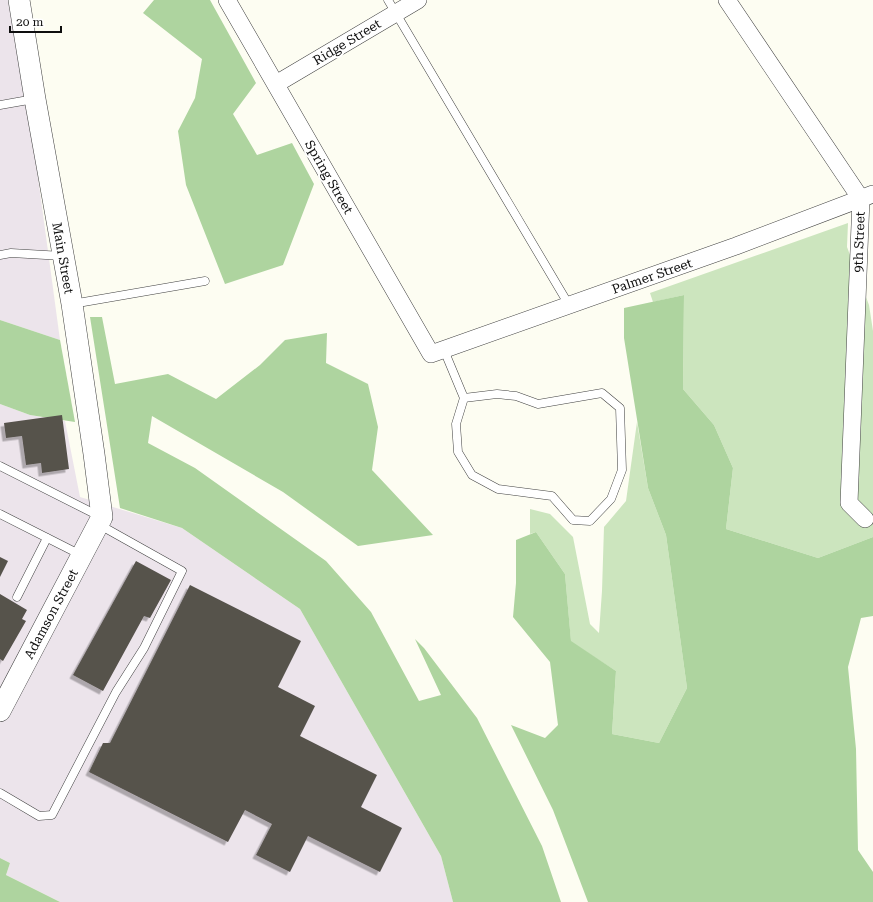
<svg xmlns="http://www.w3.org/2000/svg" width="873" height="902" font-family="'Roboto Serif',serif">
	<style>
		.industrial { fill: #ece4eb }
		.green { fill: #cce5be }
		.forest { fill: #aed49f }
		.building { fill: #56524c; filter: url(#shadow) }
		.lines { fill: none; stroke-linecap: round; stroke-linejoin: round }
		.service-casing { stroke: #414141; stroke-width: 9 }
		.minor-casing { stroke: #414141; stroke-width: 18 }
		.tertiary-casing { stroke: #414141; stroke-width: 22 }
		.service { stroke: #fff; stroke-width: 8 }
		.minor { stroke: #fff; stroke-width: 17 }
		.tertiary { stroke: #fff; stroke-width: 21 }
		.labels { text-anchor: middle; dominant-baseline: central; stroke-width: 4; stroke-linejoin: round; paint-order: stroke }
		.street-label { font-size: 13px; fill: #0e0e0e; stroke: #fff }
	</style>
	<defs>
		<filter id="shadow"><feDropShadow dx="-3.5" dy="3.5" stdDeviation="0" flood-color="#0004"/></filter>
	</defs>
	<rect width="100%" height="100%" fill="#fdfdf2"/>
	<g class="industrial">
		<polygon points="0,0 14,0 60,340 0,320"/>
		<polygon points="0,404 30,415 65,421 80,497 182,528 300,609 441,856 453,902 60,902 6,875 10,863 0,858"/>
	</g>
	<g class="green">
		<polygon points="848,223 847,247 869,305 873,331 873,537 818,558 726,529 733,468 714,425 683,389 684,295 653,302 650,293"/>
		<polygon points="637,422 648,488 666,535 687,688 659,743 612,734 616,671 571,642 565,574 536,532 530,534 530,509 550,514 573,537 590,624 599,633 602,591 604,527 626,501"/>
	</g>
	<g class="forest">
		<polygon points="154,0 210,0 256,83 233,114 257,155 292,143 314,184 283,265 225,284 186,185 178,131 195,98 202,59 143,13"/>
		<polygon points="684,295 683,389 714,425 733,468 726,529 818,558 873,537 873,616 861,618 848,667 856,749 858,850 873,872 873,902 588,902 553,810 511,725 545,738 558,725 550,662 513,617 516,583 516,540 536,532 565,574 571,641 616,671 612,734 659,743 687,688 666,535 648,488 624,338 624,308"/>
		<polygon points="90,317 102,317 115,384 168,374 216,399 260,365 285,340 327,333 326,363 368,384 378,427 372,470 433,535 358,546 283,492 152,416 148,443 195,468 326,561 371,612 419,701 441,695 415,639 424,648 477,718 542,846 561,902 453,902 441,856 300,609 182,528 120,508"/>
		<polygon points="0,320 60,340 75,422 30,415 0,404"/>
		<polygon points="0,858 10,863 6,875 60,902 0,902"/>
	</g>
	<g class="building">
		<polygon points="62,415 69,469 42,473 41,463 26,465 22,436 6,438 4,423"/>
		<polygon points="0,557 8,561 0,577"/>
		<polygon points="136,561 171,580 150,618 144,616 103,691 73,675"/>
		<polygon points="190,585 301,641 278,687 315,706 300,736 377,775 361,807 402,828 380,872 308,836 290,872 256,855 272,824 245,810 228,842 89,772 103,743 110,743"/>
		<polygon points="0,594 27,610 22,619 26,621 3,661 0,659"/>
	</g>
	<g class="lines">
		<g class="service-casing">
			<g id="service">
				<polyline points="388,0 569,305"/>
				<polyline points="0,105 34,99"/>
				<polyline points="0,255 11,253 63,256"/>
				<polyline points="72,304 205,281"/>
				<polyline points="444,350 464,398 456,424 458,452 472,475 498,489 552,496 573,520 590,521 611,499 622,470 620,408 602,393 538,404 516,396 497,394 464,398"/>
				<polyline points="0,466 99,516"/>
				<polyline points="0,514 81,555"/>
				<polyline points="17,597 47,538"/>
				<polyline points="0,793 39,816 52,815 116,692 144,648 182,571 98,524"/>
			</g>
		</g>
		<g class="minor-casing">
			<g id="minor">
				<polyline points="227,0 431,354 736,246 873,194"/>
				<polyline points="727,0 861,199 849,503 865,519"/>
				<polyline points="276,84 418,0"/>
			</g>
		</g>
		<g class="tertiary-casing">
			<polyline id="tertiary" points="0,711 102,517 94,454 72,304 35,99 19,0"/>
		</g>
		<use href="#service" class="service"/>
		<use href="#minor" class="minor"/>
		<use href="#tertiary" class="tertiary"/>
	</g>
	<g class="labels">
		<g class="street-label">
			<text transform="translate(347 42) rotate(-31)">Ridge Street</text>
			<text transform="translate(329 177) rotate(60)">Spring Street</text>
			<text transform="translate(859 242) rotate(-88)">9th Street</text>
			<text transform="translate(63 258) rotate(80)">Main Street</text>
			<text transform="translate(652 276) rotate(-19)">Palmer Street</text>
			<text transform="translate(51 614) rotate(-62)">Adamson Street</text>
		</g>
	</g>
	<path d="M10 26v6h51v-6" fill="none" stroke="#0e0e0e" stroke-width="2"/>
	<text x="16" y="26" font-size="12" fill="#0e0e0e" stroke="#ffffff" stroke-width="3" paint-order="stroke">20 m</text>
</svg>
